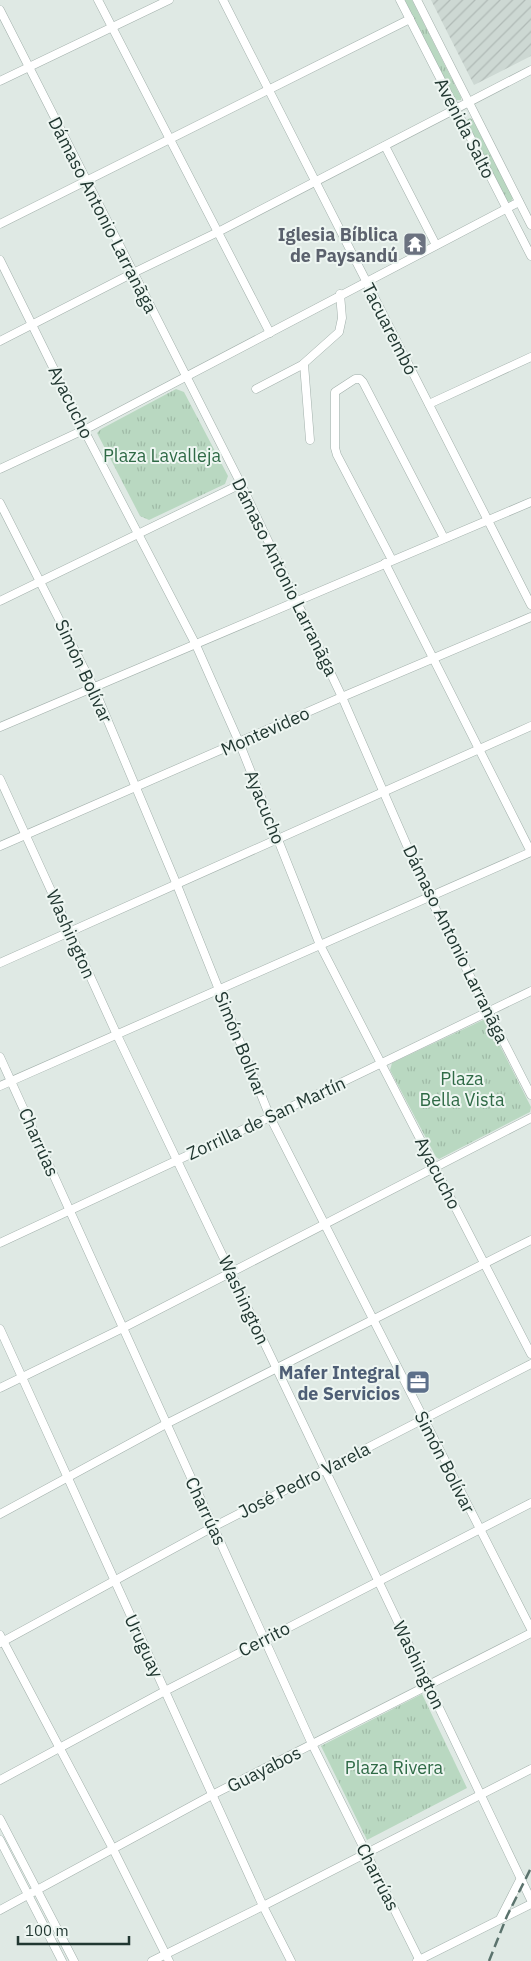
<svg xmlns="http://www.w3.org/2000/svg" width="531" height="1961" font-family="'IBM Plex Sans',sans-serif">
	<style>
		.industrial { fill: url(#industrial-furrows) }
		.grass { fill: url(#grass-tufts) }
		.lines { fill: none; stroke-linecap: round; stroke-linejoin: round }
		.minor-casing { stroke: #a2b0ab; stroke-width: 9 }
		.minor { stroke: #fff; stroke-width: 8 }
		.rail { stroke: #5b736d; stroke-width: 2.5; stroke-dasharray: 10 5; stroke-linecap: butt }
		.labels { text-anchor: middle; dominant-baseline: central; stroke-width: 4; stroke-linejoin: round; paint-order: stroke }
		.street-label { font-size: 18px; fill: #213731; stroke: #eef6f2 }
		.worship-label { font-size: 18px; font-weight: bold; fill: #5b616d; stroke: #eef6f2; text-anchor: end }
		.park-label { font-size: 18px; fill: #2f6a46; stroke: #eef6f2 }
		.service-label { font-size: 18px; font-weight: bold; fill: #4e5e75; stroke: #eef6f2; text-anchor: end }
	</style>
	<defs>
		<pattern id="industrial-furrows" width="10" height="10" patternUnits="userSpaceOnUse" patternTransform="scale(1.25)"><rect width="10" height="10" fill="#cdd8d3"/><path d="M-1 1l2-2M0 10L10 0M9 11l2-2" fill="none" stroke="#b0bab6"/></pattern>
		<pattern id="grass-tufts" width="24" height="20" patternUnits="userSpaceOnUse" patternTransform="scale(1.25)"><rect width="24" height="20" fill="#b9d8c1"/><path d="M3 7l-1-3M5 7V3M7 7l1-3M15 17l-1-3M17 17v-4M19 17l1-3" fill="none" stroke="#9fbaa6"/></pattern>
	</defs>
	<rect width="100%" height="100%" fill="#dfe9e4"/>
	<polygon class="industrial" points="431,0 531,0 531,56 474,85"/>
	<g class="grass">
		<polygon points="403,0 412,0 461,97 461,100 455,100"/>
		<polygon points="470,118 473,120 513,198 511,202 506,201 466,123 467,120"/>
		<polygon points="176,389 184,392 228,476 225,484 149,520 140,516 97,433 101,429"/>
		<polygon points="483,1020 488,1022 531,1107 530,1112 439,1159 436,1157 390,1070 392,1063"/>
		<polygon points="422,1694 467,1788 367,1840 321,1746"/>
	</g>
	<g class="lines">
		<g class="minor-casing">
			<g id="minor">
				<polyline points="98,0 270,333"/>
				<polyline points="223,0 531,605"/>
				<polyline points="400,0 531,256"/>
				<polyline points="417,0 531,225"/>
				<polyline points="0,10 241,484 342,697 429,896 531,1095"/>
				<polyline points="0,81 169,0"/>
				<polyline points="385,146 436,245"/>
				<polyline points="0,224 410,19"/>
				<polyline points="0,260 84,430 196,645 239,742 320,945 531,1354"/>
				<polyline points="0,341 133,273 218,232 531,70"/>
				<polyline points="304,364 310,440"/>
				<polyline points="256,389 302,365 339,332 342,318 340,294"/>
				<polyline points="429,404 531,357"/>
				<polyline points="0,469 90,427 519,202"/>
				<polyline points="0,503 94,688 177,885 270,1117 531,1629"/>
				<polyline points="392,560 337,455 335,448 335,392 355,379 360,379 363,382 444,538"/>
				<polyline points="385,563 531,852"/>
				<polyline points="0,601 241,484"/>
				<polyline points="0,727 531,502"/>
				<polyline points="0,779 117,1035 531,1900"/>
				<polyline points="0,846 342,697 531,617"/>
				<polyline points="0,963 531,726"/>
				<polyline points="0,1057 312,1744 420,1961"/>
				<polyline points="0,1086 531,852"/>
				<polyline points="0,1243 270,1117 531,991"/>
				<polyline points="0,1329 263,1906 291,1961"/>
				<polyline points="0,1388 123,1328 531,1118"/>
				<polyline points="0,1514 166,1424 531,1240"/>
				<polyline points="0,1635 113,1849 169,1961"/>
				<polyline points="0,1643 213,1527 531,1364"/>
				<polyline points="0,1780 165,1691 531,1503"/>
				<polyline points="0,1819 74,1961"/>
				<polyline points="0,1840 62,1961"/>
				<polyline points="0,1910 212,1795 531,1633"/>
				<polyline points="500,1919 521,1878"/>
				<polyline points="152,1961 263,1906 531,1769"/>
				<polyline points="417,1961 531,1904"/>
			</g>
		</g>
		<use href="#minor" class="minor"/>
		<polyline class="rail" points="489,1961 507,1916 531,1868"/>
	</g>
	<defs>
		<g id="temple-square" transform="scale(1.25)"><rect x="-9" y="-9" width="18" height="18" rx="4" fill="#6b7280" stroke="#eef6f2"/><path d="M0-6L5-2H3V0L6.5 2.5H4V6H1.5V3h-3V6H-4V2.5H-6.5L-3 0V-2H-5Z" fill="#fff"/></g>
		<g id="office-square" transform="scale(1.25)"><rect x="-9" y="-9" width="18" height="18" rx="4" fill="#5c6f8a" stroke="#eef6f2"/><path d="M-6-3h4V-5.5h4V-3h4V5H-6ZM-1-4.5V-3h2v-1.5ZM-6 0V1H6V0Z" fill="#fff"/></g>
	</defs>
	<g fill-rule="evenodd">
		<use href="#temple-square" x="415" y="244"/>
		<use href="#office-square" x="418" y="1382"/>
	</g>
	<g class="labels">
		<g class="street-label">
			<text transform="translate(465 128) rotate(63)">Avenida Salto</text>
			<text transform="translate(103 215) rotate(63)">Dámaso Antonio Larranãga</text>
			<text transform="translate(390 329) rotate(63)">Tacuarembó</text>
			<text transform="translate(71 402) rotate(64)">Ayacucho</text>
			<text transform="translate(285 577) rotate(64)">Dámaso Antonio Larranãga</text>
			<text transform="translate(84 671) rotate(65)">Simón Bolívar</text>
			<text transform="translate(265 731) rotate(-24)">Montevideo</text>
			<text transform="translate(265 807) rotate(68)">Ayacucho</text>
			<text transform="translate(71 934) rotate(66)">Washington</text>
			<text transform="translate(456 944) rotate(64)">Dámaso Antonio Larranãga</text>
			<text transform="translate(241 1044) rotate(68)">Simón Bolívar</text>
			<text transform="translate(266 1118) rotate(-25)">Zorrilla de San Martín</text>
			<text transform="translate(39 1142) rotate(66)">Charrúas</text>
			<text transform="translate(438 1173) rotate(63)">Ayacucho</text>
			<text transform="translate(244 1300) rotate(65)">Washington</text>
			<text transform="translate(445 1462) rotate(63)">Simón Bolívar</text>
			<text transform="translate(304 1480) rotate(-27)">José Pedro Varela</text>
			<text transform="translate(206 1511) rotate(65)">Charrúas</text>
			<text transform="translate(264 1639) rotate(-27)">Cerrito</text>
			<text transform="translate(144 1646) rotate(65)">Uruguay</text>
			<text transform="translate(419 1665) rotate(64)">Washington</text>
			<text transform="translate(264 1769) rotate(-27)">Guayabos</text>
			<text transform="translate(378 1877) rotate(63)">Charrúas</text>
		</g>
		<g class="worship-label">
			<text x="398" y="234">Iglesia Bíblica<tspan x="398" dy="21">de Paysandú</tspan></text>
		</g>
		<g class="park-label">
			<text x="162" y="455">Plaza Lavalleja</text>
			<text x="462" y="1078">Plaza<tspan x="462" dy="21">Bella Vista</tspan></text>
			<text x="394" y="1767">Plaza Rivera</text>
		</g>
		<g class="service-label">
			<text x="400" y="1372">Mafer Integral<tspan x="400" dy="21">de Servicios</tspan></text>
		</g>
	</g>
	<path d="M18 1936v8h111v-8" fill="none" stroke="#213731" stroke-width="2.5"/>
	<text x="25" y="1936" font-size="15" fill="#213731" stroke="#eef6f2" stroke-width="4" paint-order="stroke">100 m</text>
</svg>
